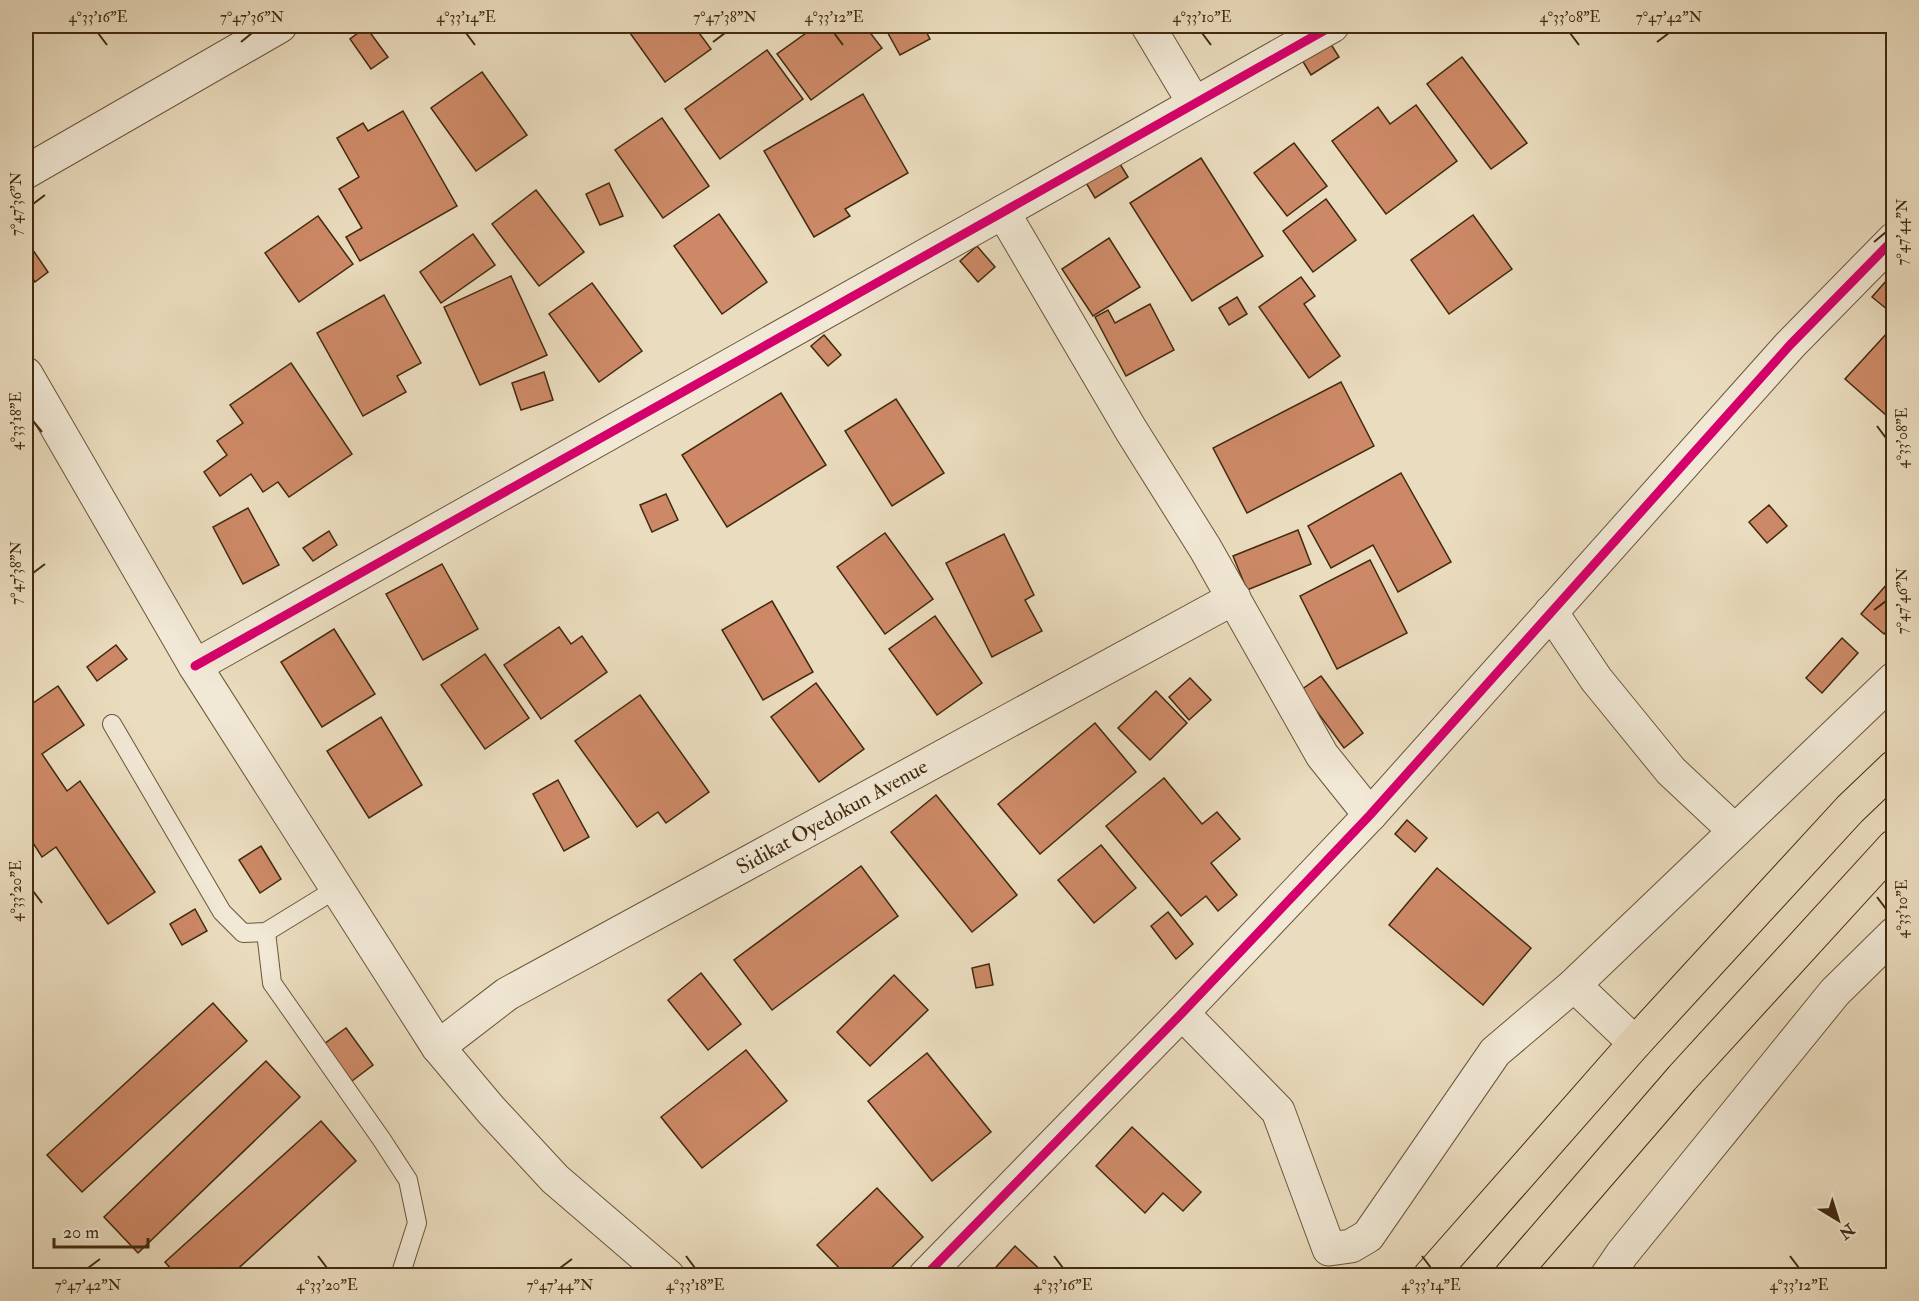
<svg xmlns="http://www.w3.org/2000/svg" width="1919" height="1301" font-family="'IM FELL Double Pica',serif">
	<style>
		.building { fill: #cd8967; stroke: #412a0e; stroke-width: 1.5 }
		.lines { fill: none; stroke-linecap: round; stroke-linejoin: round }
		.service-casing { stroke: #6b563a; stroke-width: 20 }
		.minor-casing { stroke: #6b563a; stroke-width: 35 }
		.trunk-casing { stroke: #412a0e; stroke-width: 35 }
		.service { stroke: #f1e8d5; stroke-width: 18 }
		.minor { stroke: #f1e8d5; stroke-width: 33 }
		.trunk { stroke: #eadcbe; stroke-width: 33 }
		.cycleway-casing { stroke: #f1e8d5; stroke-width: 13 }
		.cycleway { stroke: #d6006c; stroke-width: 9 }
		.ticks { fill: none; stroke: #412a0e; stroke-width: 2 }
		.labels { text-anchor: middle; dominant-baseline: central; stroke-width: 4.5; stroke-linejoin: round; paint-order: stroke }
		.street-label { font-size: 21px; fill: #412a0e; stroke: #f1e8d5 }
		.neatline { fill: none; stroke: #412a0e; stroke-width: 2 }
		.ticks-label { font-size: 15px; text-anchor: middle; fill: #412a0e }
	</style>
	<rect width="100%" height="100%" fill="#eadcbe"/>
	<filter id="stains"><feTurbulence type="fractalNoise" baseFrequency=".00333" numOctaves="4"/><feColorMatrix values="0 0 0 0 .2 0 0 0 0 .09 0 0 0 0 .02 0 0 0 .5 -.17"/></filter>
	<radialGradient id="worn" r=".72"><stop offset=".6" stop-color="#630" stop-opacity="0"/><stop offset="1" stop-color="#630" stop-opacity=".3"/></radialGradient>
	<g class="building">
		<polygon points="625,26 694,26 711,49 665,82"/>
		<polygon points="816,26 865,26 882,48 811,100 777,54"/>
		<polygon points="884,26 923,26 930,39 900,55"/>
		<polygon points="366,27 388,57 371,69 350,39"/>
		<polygon points="1327,38 1339,57 1311,75 1299,55"/>
		<polygon points="767,50 803,99 720,159 685,109"/>
		<polygon points="1462,57 1527,143 1491,169 1427,84"/>
		<polygon points="482,72 527,135 476,171 431,108"/>
		<polygon points="863,94 908,173 845,209 850,216 814,237 764,151"/>
		<polygon points="1416,105 1457,161 1386,214 1332,141 1378,107 1390,124"/>
		<polygon points="403,111 457,206 360,261 346,237 362,228 339,189 359,177 337,138 363,123 368,131"/>
		<polygon points="662,118 709,186 663,218 615,150"/>
		<polygon points="1294,143 1327,186 1287,216 1254,173"/>
		<polygon points="1115,156 1128,177 1095,198 1082,176"/>
		<polygon points="1201,158 1263,256 1192,301 1130,203"/>
		<polygon points="609,183 623,216 600,225 586,194"/>
		<polygon points="536,190 584,252 539,286 492,224"/>
		<polygon points="1326,199 1356,240 1313,272 1283,231"/>
		<polygon points="719,214 767,282 722,314 674,246"/>
		<polygon points="1473,215 1512,269 1449,314 1411,260"/>
		<polygon points="318,216 353,264 299,302 265,253"/>
		<polygon points="473,234 495,265 441,303 420,272"/>
		<polygon points="1109,238 1140,287 1093,316 1062,269"/>
		<polygon points="26,240 48,272 35,282 26,269"/>
		<polygon points="977,246 995,267 978,282 960,261"/>
		<polygon points="1894,272 1894,315 1872,297"/>
		<polygon points="511,276 547,355 480,385 444,307"/>
		<polygon points="1301,277 1315,296 1304,304 1340,356 1309,378 1259,307"/>
		<polygon points="592,283 642,351 599,382 549,314"/>
		<polygon points="384,295 421,363 397,376 406,392 363,416 317,333"/>
		<polygon points="1237,297 1247,314 1229,325 1219,308"/>
		<polygon points="1150,304 1174,350 1126,376 1095,317 1108,310 1115,323"/>
		<polygon points="1888,332 1894,337 1894,422 1845,379"/>
		<polygon points="824,335 841,355 828,366 811,346"/>
		<polygon points="291,363 352,454 289,497 278,482 263,492 251,474 220,496 204,472 227,455 217,441 243,423 230,405"/>
		<polygon points="544,372 553,400 521,410 512,383"/>
		<polygon points="1341,382 1374,446 1247,513 1213,448"/>
		<polygon points="781,393 826,465 727,527 682,455"/>
		<polygon points="896,399 944,473 892,506 845,431"/>
		<polygon points="1401,473 1451,562 1398,592 1373,545 1331,568 1308,526"/>
		<polygon points="666,494 678,520 652,532 640,505"/>
		<polygon points="1769,505 1787,526 1767,543 1749,522"/>
		<polygon points="248,508 279,565 243,584 213,527"/>
		<polygon points="1298,530 1311,564 1247,590 1233,556"/>
		<polygon points="329,531 337,545 313,561 303,548"/>
		<polygon points="885,533 933,599 885,634 837,567"/>
		<polygon points="1004,534 1034,595 1025,600 1042,631 992,657 946,563"/>
		<polygon points="1370,560 1407,633 1337,669 1300,596"/>
		<polygon points="442,564 478,629 423,660 386,594"/>
		<polygon points="1894,576 1894,624 1884,634 1861,614"/>
		<polygon points="772,601 813,672 763,700 722,630"/>
		<polygon points="935,616 982,683 937,715 889,649"/>
		<polygon points="559,627 571,644 582,636 607,672 541,719 504,665"/>
		<polygon points="334,629 375,694 322,727 281,662"/>
		<polygon points="1842,638 1858,653 1822,693 1806,678"/>
		<polygon points="116,645 127,659 97,681 87,667"/>
		<polygon points="485,654 529,718 485,749 441,685"/>
		<polygon points="1321,676 1363,733 1344,748 1301,690"/>
		<polygon points="1190,678 1211,700 1189,720 1169,697"/>
		<polygon points="816,683 864,749 819,782 771,717"/>
		<polygon points="58,686 84,725 42,754 67,791 80,781 155,892 108,924 56,847 42,857 26,832 26,708"/>
		<polygon points="1156,691 1187,723 1150,760 1118,728"/>
		<polygon points="640,695 709,792 666,823 658,812 637,827 575,741"/>
		<polygon points="381,717 422,785 369,818 327,751"/>
		<polygon points="1095,723 1136,772 1040,854 998,804"/>
		<polygon points="1164,778 1202,824 1217,812 1240,839 1211,863 1237,895 1218,911 1206,896 1181,916 1106,826"/>
		<polygon points="558,780 589,837 564,851 533,794"/>
		<polygon points="936,795 1017,895 972,932 891,832"/>
		<polygon points="1407,820 1427,838 1415,852 1395,834"/>
		<polygon points="1101,845 1136,888 1094,923 1058,880"/>
		<polygon points="261,846 281,879 260,893 239,860"/>
		<polygon points="861,866 898,916 772,1010 734,960"/>
		<polygon points="1437,868 1531,948 1483,1005 1389,925"/>
		<polygon points="195,909 207,931 182,945 170,924"/>
		<polygon points="1168,912 1193,944 1176,959 1151,926"/>
		<polygon points="989,964 993,985 976,988 972,968"/>
		<polygon points="701,973 741,1024 708,1050 668,1000"/>
		<polygon points="894,975 928,1010 870,1066 837,1032"/>
		<polygon points="213,1003 247,1041 82,1192 47,1155"/>
		<polygon points="346,1028 373,1065 352,1081 324,1044"/>
		<polygon points="746,1050 787,1101 702,1168 661,1117"/>
		<polygon points="927,1053 991,1132 932,1181 868,1101"/>
		<polygon points="266,1061 300,1097 138,1253 104,1217"/>
		<polygon points="321,1121 356,1161 230,1276 177,1276 165,1262"/>
		<polygon points="1132,1127 1201,1192 1183,1211 1163,1193 1145,1213 1096,1166"/>
		<polygon points="877,1188 923,1237 883,1276 847,1276 817,1245"/>
		<polygon points="1015,1246 1047,1276 988,1276"/>
	</g>
	<g class="lines">
		<g class="service-casing">
			<g id="service">
				<polyline points="112,724 222,912 243,933 266,932 336,889"/>
				<polyline points="266,932 272,983 382,1140 408,1180 417,1223 400,1276"/>
			</g>
		</g>
		<g class="minor-casing">
			<g id="minor">
				<polyline points="1148,26 1194,103"/>
				<polyline points="26,172 280,26"/>
				<polyline points="1003,212 1131,430 1205,548 1322,755 1370,815"/>
				<polyline points="26,374 195,666 438,1047 491,1110 555,1179 668,1276"/>
				<polyline points="1551,612 1596,679 1671,771 1735,831"/>
				<polyline points="195,666 1003,212 1332,26"/>
				<polyline points="1574,985 1635,1043"/>
				<polyline points="1182,1013 1278,1111 1329,1249 1351,1246 1368,1236 1495,1052 1574,985 1894,679"/>
				<polyline points="438,1047 507,994 1234,598"/>
				<polyline points="925,1276 1182,1013 1370,815 1790,345 1894,239"/>
				<polyline points="1607,1276 1622,1254 1835,992 1894,934"/>
			</g>
		</g>
		<g class="trunk-casing">
			<g id="trunk">
				<polyline points="1430,1276 1635,1043 1850,809 1894,767"/>
				<polyline points="1511,1276 1682,1078 1894,846"/>
			</g>
		</g>
		<use href="#service" class="service"/>
		<use href="#minor" class="minor"/>
		<use href="#trunk" class="trunk"/>
		<g class="cycleway-casing">
			<g id="cycleway">
				<polyline points="195,666 1003,212 1332,26"/>
				<polyline points="925,1276 1182,1013 1370,815 1790,345 1894,239"/>
			</g>
		</g>
		<use href="#cycleway" class="cycleway"/>
	</g>
	<path class="ticks" d="M 98,33 L 107,45M 466,33 L 475,45M 834,33 L 843,45M 1202,33 L 1211,45M 1570,33 L 1579,45M 241,42 L 252,33M 713,42 L 725,33M 1657,42 L 1669,33M 33,204 L 45,195M 1874,242 L 1886,232M 33,421 L 42,432M 1877,426 L 1886,438M 33,573 L 45,564M 1874,610 L 1886,601M 33,891 L 42,903M 1877,897 L 1886,909M 318,1256 L 327,1268M 686,1256 L 695,1268M 1054,1256 L 1063,1268M 1422,1256 L 1431,1268M 1790,1256 L 1799,1268M 88,1268 L 100,1259M 560,1268 L 572,1259"/>
	<g class="labels">
		<g class="street-label">
			<text transform="translate(832 817) rotate(-29)">Sidikat Oyedokun Avenue</text>
		</g>
	</g>
	<rect width="1919" height="1301" fill="none" stroke="#eadcbe" stroke-width="66"/>
	<g transform="translate(1838 1220) rotate(142)" stroke="#f1e8d5" stroke-width="4.5" paint-order="stroke">
	<path d="M0-4.5L10 22L0 15L-10 22Z" fill="#412a0e"/>
	<text y="-9" font-size="16" font-weight="bold" text-anchor="middle" fill="#412a0e">N</text>
	</g>
	<path d="M54 1238v9h94v-9" fill="none" stroke="#412a0e" stroke-width="3"/>
	<text x="63" y="1238" font-size="18" fill="#412a0e" stroke="#f1e8d5" stroke-width="4.5" paint-order="stroke">20 m</text>
	<rect x="33" y="33" width="1853" height="1235" class="neatline"/>
	<g class="ticks-label">
		<text x="98" y="22">4°33'16"E</text>
		<text x="252" y="22">7°47'36"N</text>
		<text x="466" y="22">4°33'14"E</text>
		<text x="725" y="22">7°47'38"N</text>
		<text x="834" y="22">4°33'12"E</text>
		<text x="1202" y="22">4°33'10"E</text>
		<text x="1570" y="22">4°33'08"E</text>
		<text x="1669" y="22">7°47'42"N</text>
		<text transform="translate(16 204) rotate(-90)" y="5">7°47'36"N</text>
		<text transform="translate(1902 232) rotate(-90)" y="5">7°47'44"N</text>
		<text transform="translate(16 421) rotate(-90)" y="5">4°33'18"E</text>
		<text transform="translate(1902 438) rotate(-90)" y="5">4°33'08"E</text>
		<text transform="translate(16 573) rotate(-90)" y="5">7°47'38"N</text>
		<text transform="translate(1902 601) rotate(-90)" y="5">7°47'46"N</text>
		<text transform="translate(16 891) rotate(-90)" y="5">4°33'20"E</text>
		<text transform="translate(1902 909) rotate(-90)" y="5">4°33'10"E</text>
		<text x="88" y="1290">7°47'42"N</text>
		<text x="327" y="1290">4°33'20"E</text>
		<text x="560" y="1290">7°47'44"N</text>
		<text x="695" y="1290">4°33'18"E</text>
		<text x="1063" y="1290">4°33'16"E</text>
		<text x="1431" y="1290">4°33'14"E</text>
		<text x="1799" y="1290">4°33'12"E</text>
	</g>
	<rect width="100%" height="100%" filter="url(#stains)"/>
	<rect width="100%" height="100%" fill="url(#worn)"/>
</svg>
